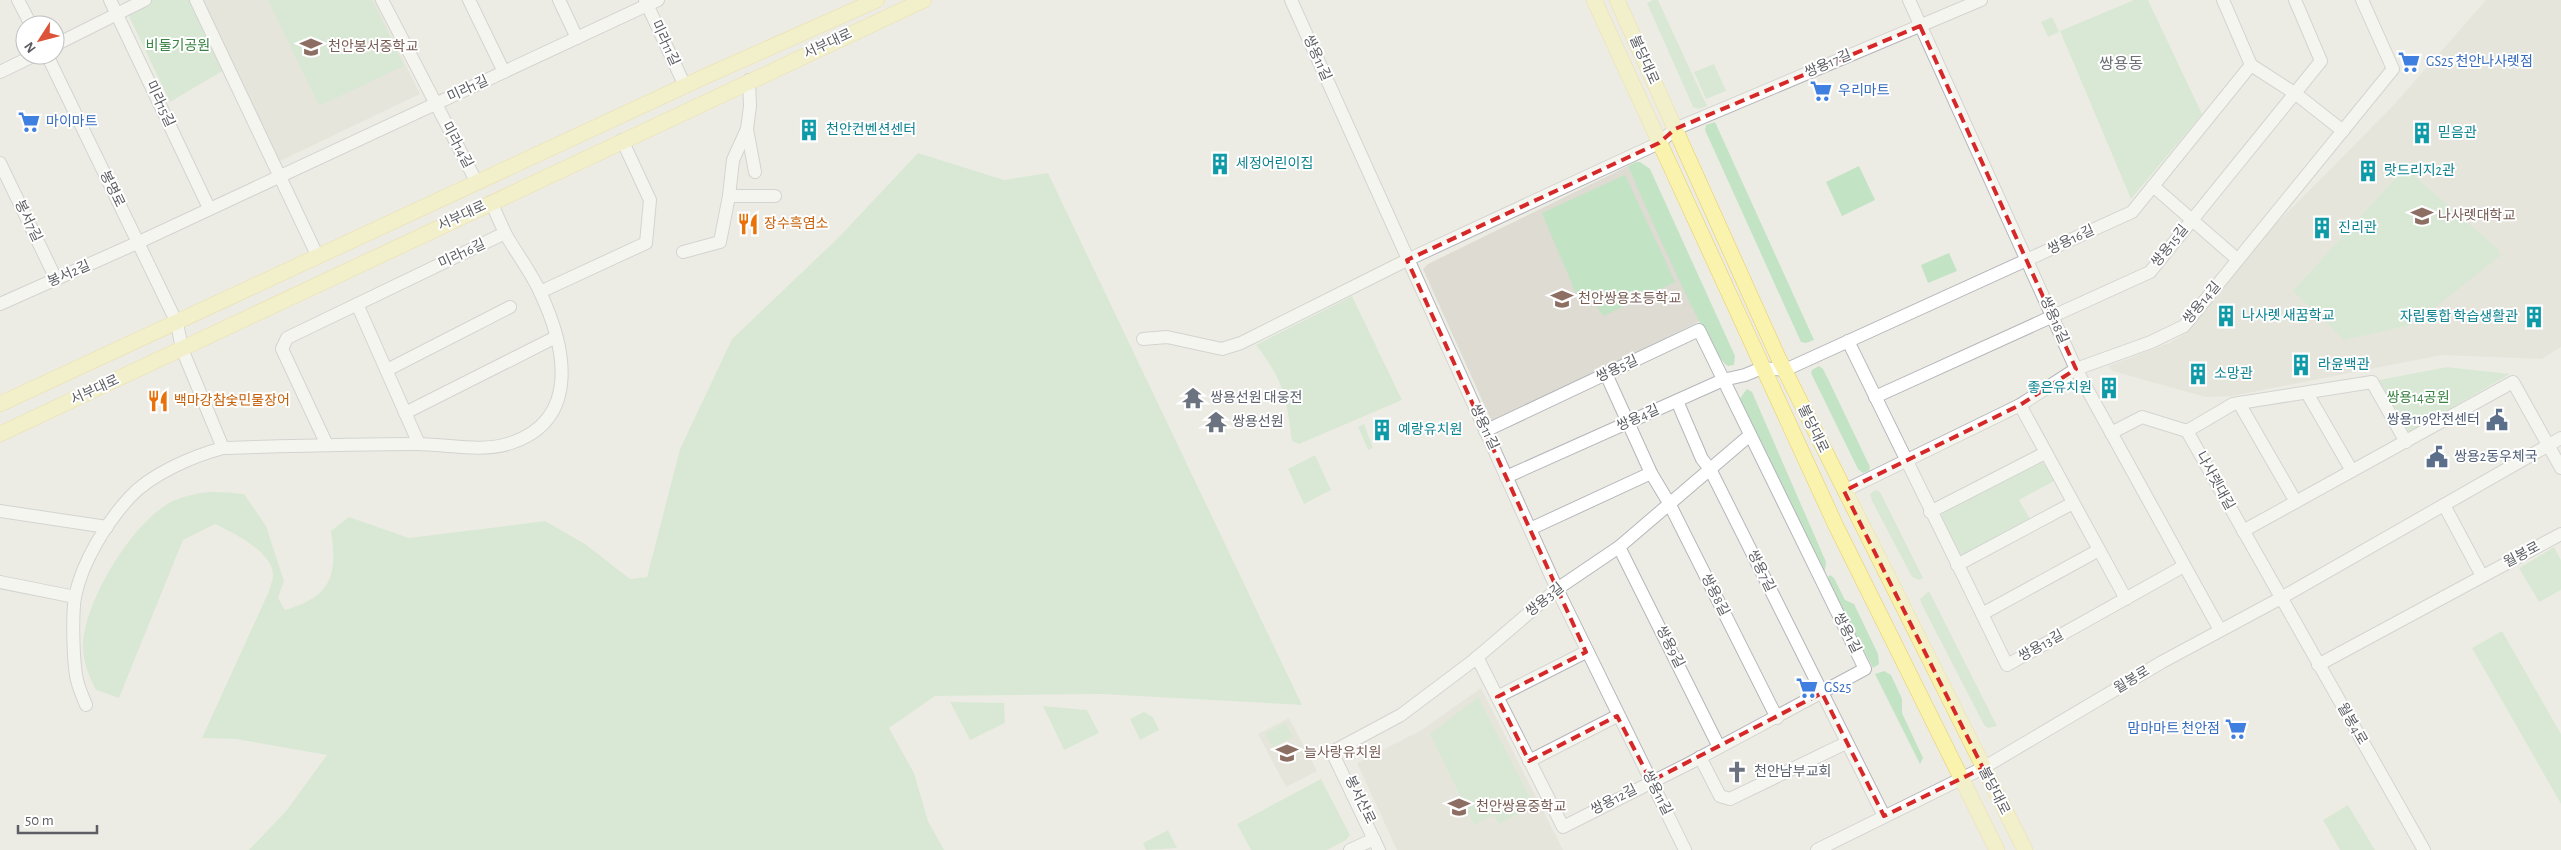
<svg xmlns="http://www.w3.org/2000/svg" width="2561" height="850" font-family="'Alegreya Sans','Noto Sans KR',sans-serif">
	<style>
		.education { fill: #dddbd2 }
		.green { fill: #c2e3c4 }
		.lines { fill: none; stroke-linecap: round; stroke-linejoin: round }
		.minor-casing { stroke: #b4b6ba; stroke-width: 14 }
		.major-casing { stroke: #e7cc63; stroke-width: 16 }
		.minor { stroke: #fff; stroke-width: 12 }
		.major { stroke: #f9f3ad; stroke-width: 15 }
		.marked { fill: none; stroke: #d62828; stroke-width: 4; stroke-dasharray: 10 6; stroke-linejoin: round }
		.labels { text-anchor: middle; dominant-baseline: central; stroke-width: 4; stroke-linejoin: round; paint-order: stroke }
		.street-label { font-size: 14px; fill: #5c5e63; stroke: #fff }
		.park-label { font-size: 14px; fill: #3b8344; stroke: #fff }
		.education-label { font-size: 14px; fill: #785e54; stroke: #fff; text-anchor: start }
		.shop-label { font-size: 14px; fill: #366cbe; stroke: #fff; text-anchor: start }
		.culture-label { font-size: 14px; fill: #0d838f; stroke: #fff; text-anchor: start }
		.food-label { font-size: 14px; fill: #c56008; stroke: #fff; text-anchor: start }
		.worship-label { font-size: 14px; fill: #5b616d; stroke: #fff; text-anchor: start }
		.service-label { font-size: 14px; fill: #4e5e75; stroke: #fff; text-anchor: end }
		.quarter-label { font-size: 16px; fill: #6d7075; stroke: #fff }
	</style>
	<rect width="100%" height="100%" fill="#edece4"/>
	<g class="education">
		<polygon points="202,0 374,0 420,94 280,161"/>
		<polygon points="2486,0 2561,0 2561,347 2542,359 2442,355 2232,396 2206,397 2112,371 2108,366 2169,343 2186,333 2255,245 2391,108"/>
		<polygon points="1628,166 1700,321 1497,423 1492,422 1423,269 1428,264"/>
		<polygon points="1481,688 1563,850 1397,850 1357,763 1420,731"/>
		<polygon points="1289,718 1317,771 1286,787 1258,734"/>
	</g>
	<g class="green">
		<polygon points="150,0 191,0 224,70 170,102 129,16 130,10"/>
		<polygon points="268,0 372,0 404,66 319,106"/>
		<polygon points="1653,0 1658,0 1707,106 1699,109 1693,107 1647,3"/>
		<polygon points="2134,0 2148,0 2202,114 2131,199 2060,31"/>
		<polygon points="2052,17 2059,32 2048,37 2041,22"/>
		<polygon points="1714,64 1726,91 1706,99 1694,72"/>
		<polygon points="1715,122 1814,340 1806,343 1801,342 1705,130 1706,125"/>
		<path d="M 918,153 L 1004,180 L 1048,173 L 1302,705 L 1101,694 L 935,696 L 889,728 L 914,773 L 928,821 L 944,850 L 249,850 L 286,811 L 327,755 L 236,739 L 202,738 L 269,591 C 270,586 273,580 273,575 C 272,551 233,533 215,524 L 183,540 L 119,698 L 96,690 C 89,677 83,661 83,647 C 83,603 133,520 173,501 C 198,490 218,491 244,494 L 266,526 L 284,581 L 278,598 L 285,610 C 331,597 338,576 331,531 L 349,517 L 409,538 L 545,521 L 585,544 L 630,579 L 647,577 L 680,449 L 732,339 L 838,238 Z"/>
		<path d="M 1636,162 L 1640,162 L 1650,169 L 1735,356 L 1734,365 L 1728,366 C 1709,355 1642,197 1628,166 Z"/>
		<polygon points="1859,166 1875,200 1842,216 1826,182"/>
		<polygon points="2405,168 2498,249 2500,256 2423,317 2407,326 2344,340 2293,291"/>
		<polygon points="1625,175 1675,282 1603,316 1589,293 1578,298 1542,213"/>
		<polygon points="1949,253 1957,271 1928,283 1921,265"/>
		<path d="M 1352,296 L 1402,400 L 1299,444 L 1292,441 C 1286,395 1284,382 1256,345 Z"/>
		<polygon points="1819,366 1823,369 1828,379 1870,467 1869,471 1863,473 1858,469 1811,373 1812,370"/>
		<polygon points="2447,367 2510,374 2409,432 2379,380"/>
		<polygon points="1747,389 1752,392 1826,562 1825,571 1822,569 1738,401"/>
		<polygon points="1364,424 1373,448 1368,450 1358,427"/>
		<polygon points="1315,455 1331,490 1304,504 1288,469"/>
		<polygon points="2040,461 2045,465 2054,481 2019,500 2030,519 1963,557 1958,557 1939,522 1944,510"/>
		<polygon points="1875,490 1880,492 1923,578 1919,580 1912,577 1872,501 1870,494"/>
		<polygon points="2554,547 2561,560 2561,590 2539,602 2519,568"/>
		<polygon points="1830,575 1834,578 1845,600 1854,604 1878,654 1879,664 1873,668 1830,585 1828,577"/>
		<polygon points="1929,591 1997,726 1988,728 1984,725 1922,605 1920,599"/>
		<polygon points="2502,631 2561,734 2561,804 2472,648"/>
		<polygon points="1884,671 1891,675 1902,699 1902,713 1923,758 1920,764 1875,674"/>
		<polygon points="1478,697 1534,805 1499,824 1494,815 1474,825 1430,734"/>
		<polygon points="950,702 1004,703 1005,723 970,740"/>
		<polygon points="1043,706 1087,710 1099,733 1064,750"/>
		<polygon points="1144,712 1153,717 1159,730 1140,740 1130,719"/>
		<polygon points="1285,723 1293,737 1273,747 1265,734"/>
		<polygon points="1321,779 1350,835 1346,840 1327,850 1251,850 1237,824"/>
		<polygon points="2348,805 2375,850 2340,850 2323,820"/>
		<polygon points="1168,830 1177,848 1146,850 1143,843"/>
	</g>
	<g class="lines">
		<g class="minor-casing">
			<g id="minor">
				<polyline points="18,0 31,25"/>
				<polyline points="110,0 209,208"/>
				<polyline points="196,0 318,257"/>
				<polyline points="382,0 477,183"/>
				<polyline points="469,0 504,72"/>
				<polyline points="559,0 577,38"/>
				<polyline points="645,0 685,86"/>
				<polyline points="1291,0 1557,589 1685,850"/>
				<polyline points="1909,0 2076,369 2220,630"/>
				<polyline points="55,45 145,0"/>
				<path d="M 47,55 L 177,323 L 182,349 L 223,448 C 288,446 352,444 417,444 C 446,444 482,453 511,443 C 582,419 565,345 540,292 C 531,272 516,253 505,233 L 287,338 L 282,349 L 327,445"/>
				<polyline points="2251,65 2296,94 2343,131"/>
				<polyline points="0,72 35,55"/>
				<polyline points="747,129 755,172"/>
				<polyline points="0,163 56,279"/>
				<polyline points="2153,186 2237,259"/>
				<polyline points="729,196 775,196"/>
				<polyline points="491,202 505,233"/>
				<polyline points="683,252 720,242 729,196 733,160 747,129 750,106 749,80"/>
				<polyline points="540,292 646,243 650,200 622,140"/>
				<polyline points="0,304 137,243 658,0"/>
				<polyline points="357,304 419,444"/>
				<polyline points="1143,339 1167,337 1222,349 1241,343 1407,260 1659,143 1675,129 1981,0"/>
				<polyline points="1848,341 2007,665 2184,566"/>
				<polyline points="387,370 510,307"/>
				<polyline points="1606,374 1651,473 1669,503 1777,718"/>
				<polyline points="2307,393 2352,471"/>
				<polyline points="1875,397 2150,272 2321,61 2295,0"/>
				<polyline points="1677,401 1702,459 1710,469 1884,816"/>
				<polyline points="2239,403 2296,502"/>
				<polyline points="2020,405 2126,599"/>
				<polyline points="405,413 556,337"/>
				<polyline points="2187,431 2233,404 2372,382 2406,442"/>
				<polyline points="2111,433 2142,417 2187,431 2424,850"/>
				<polyline points="1506,477 1723,380 1745,375 1762,368 1785,370 2132,212 2251,65 2223,0"/>
				<polyline points="1844,491 2020,405 2076,369 2151,342 2184,326 2393,69 2362,0"/>
				<polyline points="2444,505 2482,576"/>
				<polyline points="0,511 107,527"/>
				<polyline points="1930,512 2045,453"/>
				<polyline points="1530,529 1651,473"/>
				<polyline points="2243,531 2513,382 2561,468"/>
				<polyline points="1619,547 1719,747"/>
				<polyline points="1957,565 2073,503"/>
				<polyline points="0,582 75,597"/>
				<polyline points="1982,614 2099,550"/>
				<polyline points="1477,657 1563,827 1688,764 1865,669 1699,330 1485,431"/>
				<polyline points="2318,665 2561,534"/>
				<polyline points="1497,697 1586,652"/>
				<path d="M 86,705 C 83,697 79,689 77,680 C 73,662 72,615 75,597 C 82,562 106,523 130,497 C 151,474 193,456 223,448"/>
				<polyline points="1700,757 1720,796 1730,799 1846,743"/>
				<polyline points="1529,761 1617,716"/>
				<polyline points="1350,850 1374,839"/>
				<polyline points="1379,850 1332,752 1401,715 1474,660 1557,589 1619,547 1750,435"/>
				<polyline points="1817,850 1983,768 2162,662 2281,598 2561,438"/>
			</g>
		</g>
		<g class="major-casing">
			<g id="major">
				<polyline points="1594,0 1836,526 1997,850"/>
				<polyline points="1617,0 1778,357 2025,850"/>
				<polyline points="0,404 706,76 877,0"/>
				<polyline points="0,434 924,0"/>
			</g>
		</g>
		<use href="#minor" class="minor"/>
		<use href="#major" class="major"/>
	</g>
	<path d="M0 0H2561V850H0ZM 1920,26 L 2076,369 L 2020,405 L 1844,491 L 1983,768 L 1884,816 L 1822,693 L 1651,781 L 1617,716 L 1529,761 L 1497,697 L 1586,652 L 1407,260 L 1659,143 L 1675,129 Z" fill="#edece4" fill-opacity=".55" fill-rule="evenodd"/>
	<path class="marked" d="M 1920,26 L 2076,369 L 2020,405 L 1844,491 L 1983,768 L 1884,816 L 1822,693 L 1651,781 L 1617,716 L 1529,761 L 1497,697 L 1586,652 L 1407,260 L 1659,143 L 1675,129 Z"/>
	<defs>
		<g id="school-bare" transform="scale(1.725)"><path d="M0-5L7-2L0 1L-7-2ZM-4 1L0 2.5L4 1V4Q0 6-4 4Z" fill="#8d6e63" stroke="#fff" stroke-width="2.5" paint-order="stroke"/></g>
		<g id="supermarket-bare" transform="scale(1.725)"><path d="M-6-5.5h2.5l.6 2H6L4.5 2H-2.5L-4.4-4H-6ZM-1.5 3.2a1.3 1.3 0 1 0 .1 0ZM3 3.2a1.3 1.3 0 1 0 .1 0Z" fill="#3f7fe0" stroke="#fff" stroke-width="2.5" paint-order="stroke"/></g>
		<g id="building-bare" transform="scale(1.725)"><path d="M-4-6H4V6H1V3H-1V6H-4ZM-2.5-4.3h1.7v1.8h-1.7ZM.8-4.3h1.7v1.8H.8ZM-2.5-1h1.7V.8h-1.7ZM.8-1h1.7V.8H.8Z" fill="#0f9aa8" stroke="#fff" stroke-width="2.5" paint-order="stroke"/></g>
		<g id="university-bare" transform="scale(1.725)"><path d="M0-5L7-2L0 1L-7-2ZM-4 1L0 2.5L4 1V4Q0 6-4 4Z" fill="#8d6e63" stroke="#fff" stroke-width="2.5" paint-order="stroke"/></g>
		<g id="restaurant-bare" transform="scale(1.725)"><path d="M-5-6h1v4h1v-4h1v4h1v-4h1v5L-1.5 .5V6h-2V.5L-5-1ZM5-6V6H3V1.5H1.5Q1.5-4 5-6Z" fill="#e8710a" stroke="#fff" stroke-width="2.5" paint-order="stroke"/></g>
		<g id="temple-bare" transform="scale(1.725)"><path d="M0-6L5-2H3V0L6.5 2.5H4V6H1.5V3h-3V6H-4V2.5H-6.5L-3 0V-2H-5Z" fill="#6b7280" stroke="#fff" stroke-width="2.5" paint-order="stroke"/></g>
		<g id="civic-bare" transform="scale(1.725)"><path d="M-.6-6.5H3V-4.5H.6V-3L4-1V1h2V6H-6V1h2V-1L-.6-3ZM-1.2 2.5V6h2.4V2.5Z" fill="#5c6f8a" stroke="#fff" stroke-width="2.5" paint-order="stroke"/></g>
		<g id="church-bare" transform="scale(1.725)"><path d="M-1.2-6h2.4v3.5h3.3v2.4h-3.3V6h-2.4V-.1h-3.3v-2.4h3.3Z" fill="#6b7280" stroke="#fff" stroke-width="2.5" paint-order="stroke"/></g>
	</defs>
	<g fill-rule="evenodd">
		<use href="#school-bare" x="311" y="47"/>
		<use href="#supermarket-bare" x="2409" y="62"/>
		<use href="#supermarket-bare" x="1821" y="91"/>
		<use href="#supermarket-bare" x="29" y="122"/>
		<use href="#building-bare" x="809" y="130"/>
		<use href="#building-bare" x="2422" y="133"/>
		<use href="#building-bare" x="1220" y="164"/>
		<use href="#building-bare" x="2368" y="171"/>
		<use href="#university-bare" x="2422" y="216"/>
		<use href="#restaurant-bare" x="748" y="224"/>
		<use href="#building-bare" x="2322" y="228"/>
		<use href="#school-bare" x="1562" y="299"/>
		<use href="#building-bare" x="2226" y="316"/>
		<use href="#building-bare" x="2534" y="317"/>
		<use href="#building-bare" x="2301" y="365"/>
		<use href="#building-bare" x="2198" y="374"/>
		<use href="#building-bare" x="2109" y="388"/>
		<use href="#temple-bare" x="1193" y="398"/>
		<use href="#restaurant-bare" x="158" y="401"/>
		<use href="#civic-bare" x="2497" y="420"/>
		<use href="#temple-bare" x="1216" y="422"/>
		<use href="#building-bare" x="1382" y="430"/>
		<use href="#civic-bare" x="2437" y="457"/>
		<use href="#supermarket-bare" x="1807" y="688"/>
		<use href="#supermarket-bare" x="2236" y="729"/>
		<use href="#school-bare" x="1287" y="753"/>
		<use href="#church-bare" x="1737" y="772"/>
		<use href="#school-bare" x="1459" y="807"/>
	</g>
	<g class="labels">
		<g class="street-label">
			<text transform="translate(665 43) rotate(65)">미라11길</text>
			<text transform="translate(828 44) rotate(-25)">서부대로</text>
			<text transform="translate(1317 58) rotate(66)">쌍용11길</text>
			<text transform="translate(1644 60) rotate(66)">불당대로</text>
			<text transform="translate(1828 64) rotate(-23)">쌍용17길</text>
			<text transform="translate(468 89) rotate(-25)">미라1길</text>
			<text transform="translate(160 104) rotate(65)">미라15길</text>
			<text transform="translate(457 145) rotate(62)">미라14길</text>
			<text transform="translate(112 189) rotate(64)">봉명로</text>
			<text transform="translate(462 216) rotate(-25)">서부대로</text>
			<text transform="translate(28 221) rotate(64)">봉서7길</text>
			<text transform="translate(2071 240) rotate(-25)">쌍용16길</text>
			<text transform="translate(2170 246) rotate(-51)">쌍용15길</text>
			<text transform="translate(462 254) rotate(-25)">미라16길</text>
			<text transform="translate(69 274) rotate(-24)">봉서2길</text>
			<text transform="translate(2202 303) rotate(-50)">쌍용14길</text>
			<text transform="translate(2054 320) rotate(66)">쌍용18길</text>
			<text transform="translate(1617 369) rotate(-25)">쌍용5길</text>
			<text transform="translate(95 390) rotate(-25)">서부대로</text>
			<text transform="translate(1638 418) rotate(-24)">쌍용4길</text>
			<text transform="translate(1484 427) rotate(65)">쌍용11길</text>
			<text transform="translate(1813 429) rotate(64)">불당대로</text>
			<text transform="translate(2215 481) rotate(61)">나사렛대길</text>
			<text transform="translate(2522 555) rotate(-28)">월봉로</text>
			<text transform="translate(1761 571) rotate(64)">쌍용7길</text>
			<text transform="translate(1715 595) rotate(63)">쌍용8길</text>
			<text transform="translate(1545 600) rotate(-39)">쌍용3길</text>
			<text transform="translate(1847 633) rotate(63)">쌍용1길</text>
			<text transform="translate(2041 646) rotate(-29)">쌍용13길</text>
			<text transform="translate(1670 647) rotate(63)">쌍용9길</text>
			<text transform="translate(2132 680) rotate(-31)">월봉로</text>
			<text transform="translate(2352 724) rotate(60)">월봉4로</text>
			<text transform="translate(1994 791) rotate(63)">불당대로</text>
			<text transform="translate(1657 793) rotate(63)">쌍용11길</text>
			<text transform="translate(1360 800) rotate(64)">봉서산로</text>
			<text transform="translate(1614 800) rotate(-27)">쌍용12길</text>
		</g>
		<g class="park-label">
			<text x="178" y="46">비둘기공원</text>
			<text x="2418" y="398">쌍용14공원</text>
		</g>
		<g class="education-label">
			<text x="328" y="47">천안봉서중학교</text>
			<text x="2438" y="216">나사렛대학교</text>
			<text x="1578" y="299">천안쌍용초등학교</text>
			<text x="1304" y="753">늘사랑유치원</text>
			<text x="1476" y="807">천안쌍용중학교</text>
		</g>
		<g class="shop-label">
			<text x="2426" y="62">GS25 천안나사렛점</text>
			<text x="1838" y="91">우리마트</text>
			<text x="46" y="122">마이마트</text>
			<text x="1824" y="688">GS25</text>
			<text x="2220" y="729" text-anchor="end">맘마마트 천안점</text>
		</g>
		<g class="culture-label">
			<text x="826" y="130">천안컨벤션센터</text>
			<text x="2438" y="133">믿음관</text>
			<text x="1236" y="164">세정어린이집</text>
			<text x="2384" y="171">랏드리지2관</text>
			<text x="2338" y="228">진리관</text>
			<text x="2242" y="316">나사렛 새꿈학교</text>
			<text x="2518" y="317" text-anchor="end">자립통합 학습생활관</text>
			<text x="2318" y="365">라윤백관</text>
			<text x="2214" y="374">소망관</text>
			<text x="2092" y="388" text-anchor="end">좋은유치원</text>
			<text x="1398" y="430">예랑유치원</text>
		</g>
		<g class="food-label">
			<text x="764" y="224">장수흑염소</text>
			<text x="174" y="401">백마강참숯민물장어</text>
		</g>
		<g class="worship-label">
			<text x="1210" y="398">쌍용선원 대웅전</text>
			<text x="1232" y="422">쌍용선원</text>
			<text x="1754" y="772">천안남부교회</text>
		</g>
		<g class="service-label">
			<text x="2480" y="420">쌍용119안전센터</text>
			<text x="2454" y="457" text-anchor="start">쌍용2동우체국</text>
		</g>
		<g class="quarter-label">
			<text x="2121" y="64">쌍용동</text>
		</g>
	</g>
	<g transform="translate(40 40) rotate(234)"><circle r="24" fill="#ffffff" stroke="#bebfc1"/>
	<path d="M0-4L9 19L0 12L-9 19Z" fill="#dd533a"/>
	<text y="-8" font-size="14" font-weight="bold" text-anchor="middle" fill="#5c5e63">N</text>
	</g>
	<path d="M18 825v8h79v-8" fill="none" stroke="#5c5e63" stroke-width="2.5"/>
	<text x="25" y="825" font-size="15" fill="#5c5e63" stroke="#ffffff" stroke-width="4" paint-order="stroke">50 m</text>
</svg>
